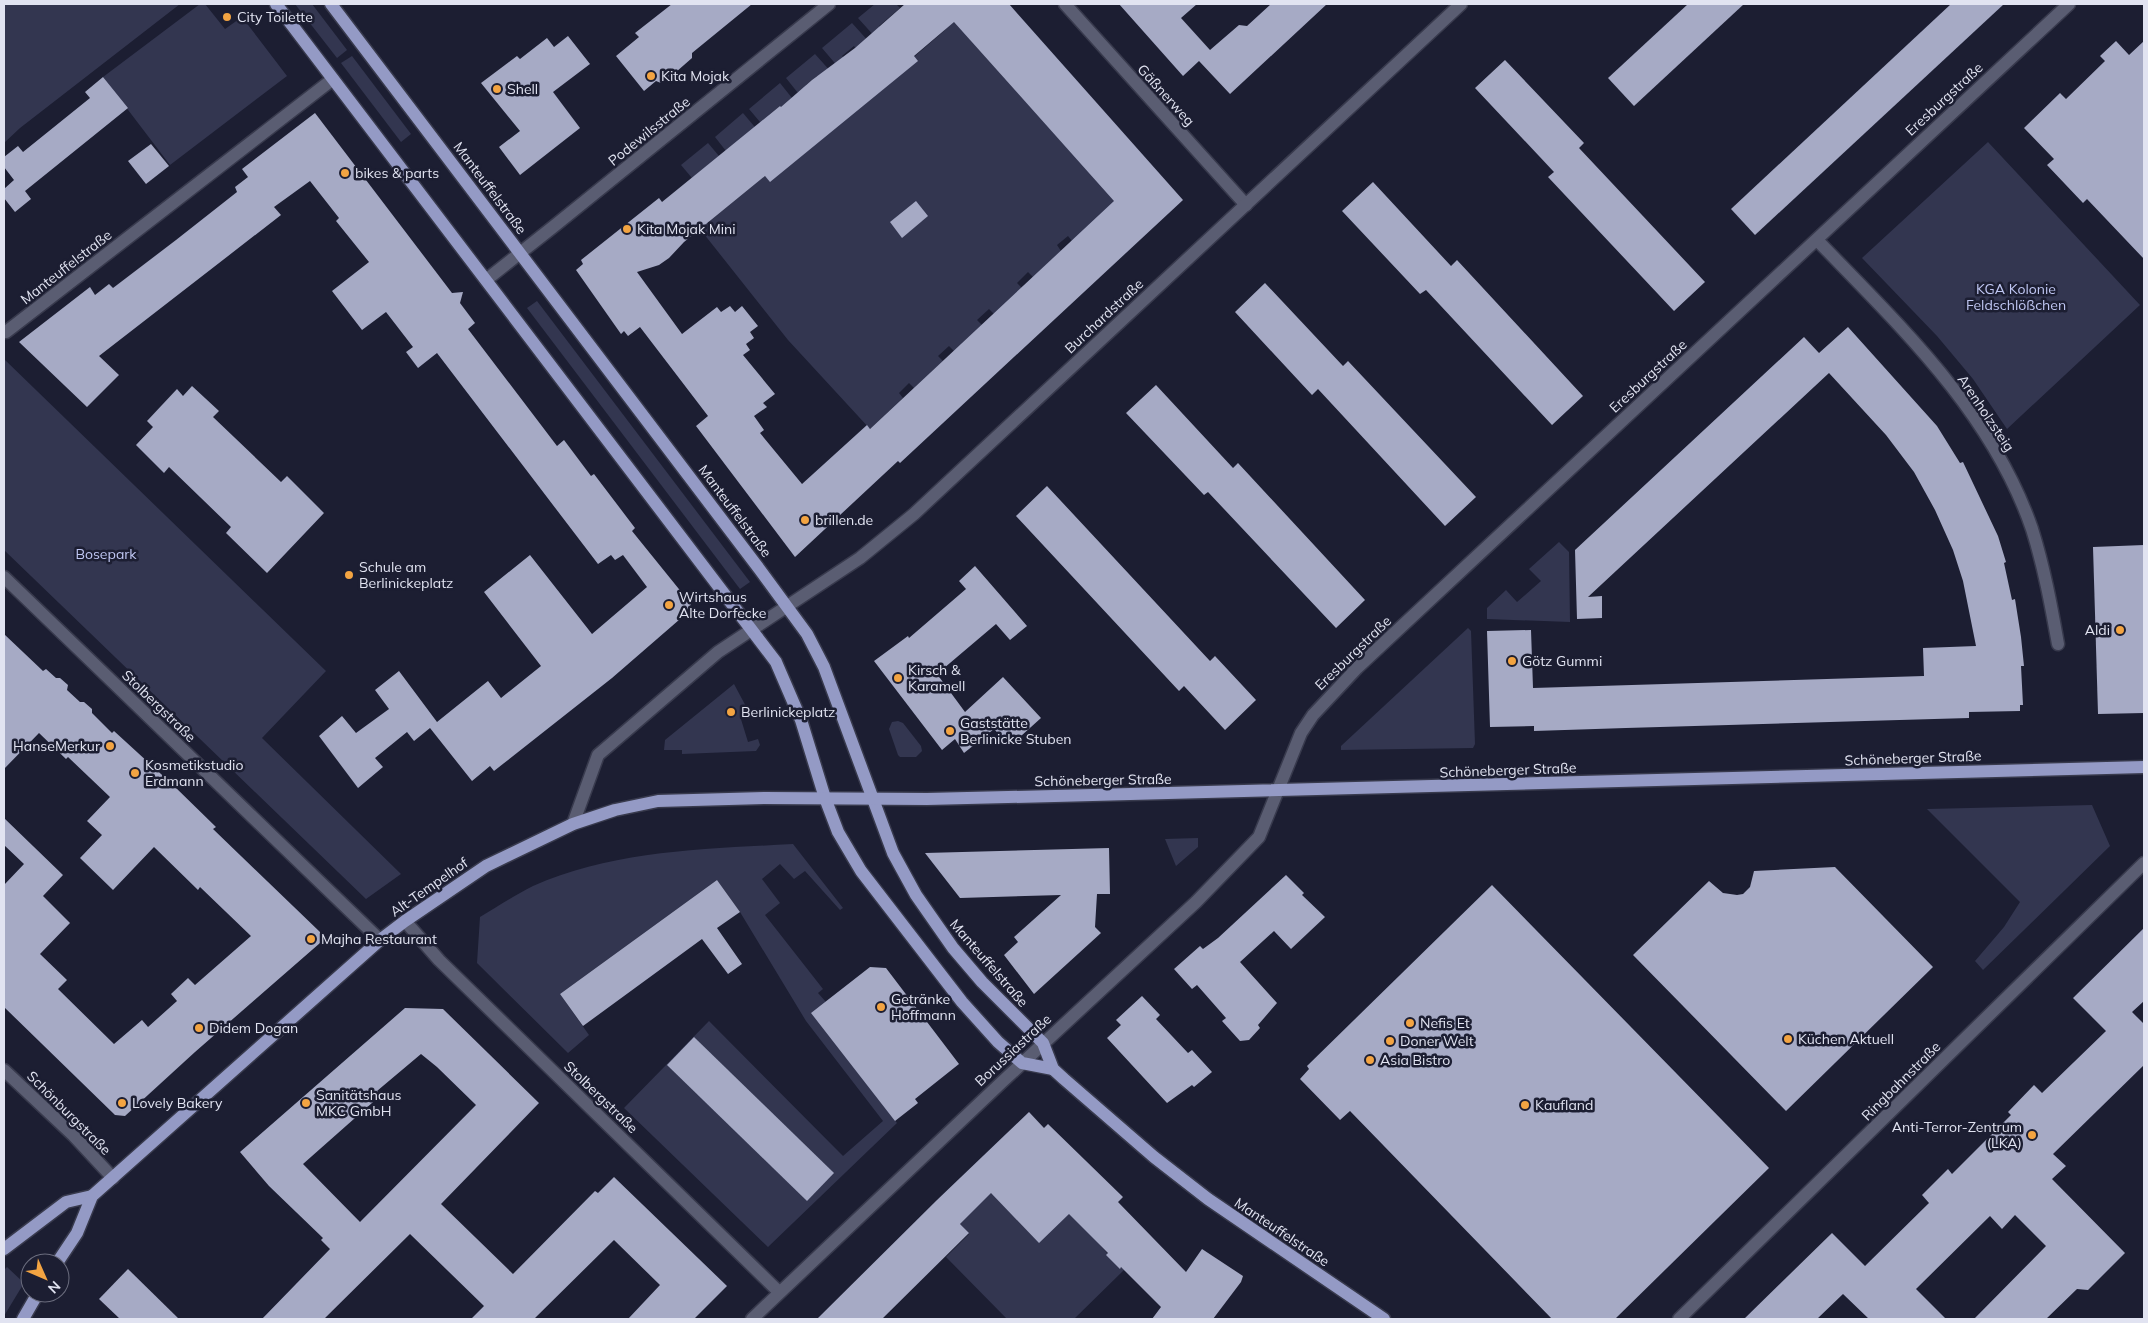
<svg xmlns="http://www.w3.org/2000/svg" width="2148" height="1323" font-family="Mulish,sans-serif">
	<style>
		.green { fill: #333650 }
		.building { fill: #a6aac5; fill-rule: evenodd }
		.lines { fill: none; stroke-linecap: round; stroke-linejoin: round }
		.minor-casing { stroke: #383a4d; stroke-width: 15 }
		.major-casing { stroke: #383a4d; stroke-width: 15 }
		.minor { stroke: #5a5d72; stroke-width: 12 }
		.major { stroke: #949ac5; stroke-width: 12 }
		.poi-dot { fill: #f3a442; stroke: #1c1e32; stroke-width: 2 }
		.labels { text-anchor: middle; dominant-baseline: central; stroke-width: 5; stroke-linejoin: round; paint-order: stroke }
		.poi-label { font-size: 14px; fill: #e1e3f1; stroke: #1c1e32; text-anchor: start }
		.street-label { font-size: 14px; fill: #e1e3f1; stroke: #1c1e32 }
		.park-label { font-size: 14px; fill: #c0c7f3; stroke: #1c1e32 }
	</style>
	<rect width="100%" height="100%" fill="#1c1e32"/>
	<g class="green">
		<polygon points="4,4 180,4 20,128 4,143"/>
		<polygon points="200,4 205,4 225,29 242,17 287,76 170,165 103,77"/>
		<polygon points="295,4 312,4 347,50 337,58"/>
		<polygon points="875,4 896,4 900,8 879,26 883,32 876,38 858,18"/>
		<polygon points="960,10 972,42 1068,149 1129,196 1072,241 1068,236 1057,245 1061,251 1033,277 1028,272 1017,283 1022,288 994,314 989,309 977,320 982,325 954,351 949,346 938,356 943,361 914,388 909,383 899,393 903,398 870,429 788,340 700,229 765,176 770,181 944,31"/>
		<polygon points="852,23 870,43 858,52 854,46 842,56 847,61 839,68 822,48"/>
		<polygon points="815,54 832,73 821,82 817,76 806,85 810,91 802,98 786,78"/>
		<polygon points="352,56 411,134 401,142 341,63"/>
		<polygon points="780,83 796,103 785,111 780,106 769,115 765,128 749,109"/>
		<polygon points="743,113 759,132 726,151 715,137"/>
		<polygon points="1988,142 2140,305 2007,429 1973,379 1937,336 1862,258"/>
		<polygon points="708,143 719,156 692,178 681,165"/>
		<polygon points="537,301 750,582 740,589 527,308"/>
		<polygon points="4,359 326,671 262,738 401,874 366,899 4,550"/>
		<polygon points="1559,542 1569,552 1570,622 1487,619 1487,608 1506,590 1517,602 1541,581 1529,569"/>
		<polygon points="1468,628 1471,631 1475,744 1473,748 1341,750 1341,746"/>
		<polygon points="734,684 749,712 740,716 748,742 758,739 760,745 756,751 682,754 682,750 664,750 665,740"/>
		<polygon points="898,721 903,723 921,746 922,751 916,757 900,757 898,755 889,729 892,722"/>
		<polygon points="2092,805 2110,846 1983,970 1975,961 2004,927 2020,902 1927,809"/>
		<polygon points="1198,838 1198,847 1176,866 1165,839"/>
		<path d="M 793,844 L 843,908 L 840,910 L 805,871 L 794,879 L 780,864 L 762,879 L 780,903 L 765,915 L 823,989 L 818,993 L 826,1002 L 812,1013 L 897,1123 L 768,1247 L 624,1108 L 709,1021 L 843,1156 L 883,1121 L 806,1021 L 740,912 L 717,880 L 560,994 L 589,1035 L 568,1053 L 477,963 L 480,917 C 497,907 515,895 533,886 C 614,850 705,849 793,844 Z"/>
		<polygon points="1035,1170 1120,1268 1121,1267 1124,1270 1074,1319 1007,1319 946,1257 969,1234 960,1224 992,1191 1000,1202 1039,1242"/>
		<polygon points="7,1267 24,1283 4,1316 4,1270"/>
	</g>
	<g class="building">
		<polygon points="672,4 752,4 692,53 692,58 676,72 661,83 656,81 644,91 616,56 639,37 635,33"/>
		<path d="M 905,4 L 1009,4 L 1183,200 L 900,463 L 898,461 L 795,557 L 696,426 L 708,416 L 640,327 L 628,336 L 624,331 L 621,334 L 576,270 L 583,264 L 581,260 L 659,198 L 662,202 L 780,106 L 781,107 L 812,80 L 855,48 ZM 954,22 L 1114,201 L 870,429 L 867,425 L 802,484 L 760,433 L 764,430 L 754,416 L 767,407 L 763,403 L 775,394 L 743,355 L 750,350 L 746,344 L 754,338 L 750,332 L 758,326 L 742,306 L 735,312 L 730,306 L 721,312 L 717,307 L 682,334 L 637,272 L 659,265 L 669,258 L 684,242 L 765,176 L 770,182 L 918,61 L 914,56 Z"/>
		<polygon points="1119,4 1197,4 1181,18 1210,50 1239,25 1247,26 1271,4 1327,4 1230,94 1199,61 1183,76"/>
		<polygon points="1688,4 1744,4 1634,106 1608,78"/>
		<polygon points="1951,4 2004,4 1755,235 1731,209"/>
		<polygon points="568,36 590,64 553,92 580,128 520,175 499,147 520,131 481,83 517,56 520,59 547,38 554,47"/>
		<polygon points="2116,41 2129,55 2144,41 2144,259 2087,199 2083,203 2047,165 2054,159 2024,128 2060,93 2066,99 2105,61 2100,56"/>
		<polygon points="1505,60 1584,143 1579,148 1705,282 1674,311 1548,177 1554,172 1475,88"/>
		<polygon points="103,77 128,108 25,191 31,199 15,212 4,198 4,189 14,180 4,167 4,157 18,146 23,152 90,98 85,92"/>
		<polygon points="315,113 452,293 463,292 460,303 475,323 468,329 557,446 564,440 591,476 594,474 635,528 632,531 691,604 687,613 612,678 494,771 490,766 472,781 430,728 414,741 407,732 375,758 383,767 358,788 319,736 342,716 356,733 389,709 375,690 399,671 437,722 488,681 501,698 541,666 484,592 530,555 592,634 647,587 623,555 615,560 611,555 598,564 437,353 418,368 406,352 413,347 386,312 362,330 332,291 369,262 336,221 339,218 310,181 274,207 281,215 99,356 119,375 87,407 19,342 90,287 95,295 109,284 113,288 176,240 237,192 235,187 248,177 242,169"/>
		<polygon points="151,144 169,166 146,184 128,161"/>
		<polygon points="1373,182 1451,266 1457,260 1583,396 1552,425 1426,290 1420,294 1342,211"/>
		<polygon points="916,201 928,216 902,238 890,222"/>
		<polygon points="1265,283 1343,366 1348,361 1476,497 1445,526 1318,389 1312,395 1235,312"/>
		<polygon points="1848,327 1937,426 1960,463 1963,462 1998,536 2006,562 2004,563 2012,600 2015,599 2021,637 2024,666 2021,666 2023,705 2020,705 2020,711 1969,712 1969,718 1626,728 1534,731 1534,726 1490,727 1487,631 1531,630 1533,688 1924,676 1923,648 1976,646 1963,581 1953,550 1935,510 1914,472 1886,435 1829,373 1588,597 1602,596 1602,618 1577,619 1575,550 1804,337 1819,353"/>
		<polygon points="1156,385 1233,468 1238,463 1365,600 1336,628 1208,492 1204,495 1126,413"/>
		<polygon points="192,386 219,411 213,417 281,482 287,476 324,513 267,573 226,533 231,527 169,467 164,473 136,445 153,427 147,421 177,389 183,396"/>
		<polygon points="1047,486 1210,661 1215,656 1256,700 1225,730 1184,686 1179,691 1016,516"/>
		<polygon points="2144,545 2144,713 2098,714 2093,547"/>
		<polygon points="975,566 1027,626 1010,640 996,624 937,674 965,712 1003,677 1041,718 1010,746 994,729 964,753 955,739 942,750 874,661 908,636 909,638 966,589 959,581"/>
		<polygon points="4,634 43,671 46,669 56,678 60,678 68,685 67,690 80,702 84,702 92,709 92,713 112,733 114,731 173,785 216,827 213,829 320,932 320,943 195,1052 125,1116 115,1115 4,1007 4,885 24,864 4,845 4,818 63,875 43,896 70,923 40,954 67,980 58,989 114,1044 142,1020 148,1027 177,1001 171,994 188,978 195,985 251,936 200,887 198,890 154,847 113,890 80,858 102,835 87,821 110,797 68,757 66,759 39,733 4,769"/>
		<polygon points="1109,848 1110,894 1097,894 1095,927 1101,933 1034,994 1004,955 1018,942 1014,937 1061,895 960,898 925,853"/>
		<polygon points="1835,867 1933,967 1786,1111 1633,955 1709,881 1723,893 1737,895 1743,894 1750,887 1754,871"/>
		<polygon points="1286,875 1304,893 1302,895 1325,917 1291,949 1274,931 1240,962 1277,1003 1258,1025 1260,1028 1249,1040 1240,1041 1222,1021 1226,1018 1197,985 1192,989 1174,969 1200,946 1203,949 1218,938"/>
		<polygon points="717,880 740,912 717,928 742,964 728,974 702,939 583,1026 560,994"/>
		<polygon points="1492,885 1769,1168 1615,1319 1552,1319 1350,1111 1340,1120 1300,1079 1309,1069 1307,1066"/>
		<polygon points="2144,928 2144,1001 2132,1012 2144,1024 2144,1065 2053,1154 2066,1166 2052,1179 2125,1253 2088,1290 2077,1289 2046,1319 1974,1319 2046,1246 2015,1215 2002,1229 1990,1216 1916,1289 1946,1319 1869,1319 1843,1294 1817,1319 1744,1319 1832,1233 1865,1266 1929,1203 1922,1195 1948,1169 1952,1174 2011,1115 2008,1112 2034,1085 2042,1093 2106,1031 2073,998"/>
		<polygon points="870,967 886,968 959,1064 915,1099 918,1103 895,1121 811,1013"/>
		<polygon points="1142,996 1160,1015 1156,1019 1188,1053 1192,1050 1212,1072 1194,1087 1192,1085 1167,1103 1107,1038 1121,1025 1116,1020"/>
		<path d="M 405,1008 L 443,1009 L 539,1103 L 441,1204 L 513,1274 L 595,1191 L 598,1193 L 614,1177 L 727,1286 L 694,1319 L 628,1319 L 660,1285 L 614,1240 L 534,1319 L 471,1319 L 484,1306 L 410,1234 L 324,1319 L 262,1319 L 330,1249 L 321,1240 L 323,1238 L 269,1186 L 240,1152 ZM 421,1054 L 437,1067 L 476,1105 L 360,1222 L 303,1164 L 381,1095 L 377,1091 Z"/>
		<polygon points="694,1037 834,1173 807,1201 667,1065"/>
		<polygon points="1029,1112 1044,1128 1048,1124 1123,1197 1118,1202 1186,1272 1202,1249 1243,1276 1241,1282 1213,1319 1152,1319 1161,1307 1121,1267 1120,1269 1106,1255 1108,1253 1069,1214 1039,1243 991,1193 960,1224 969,1233 882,1319 817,1319 937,1200"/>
		<polygon points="128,1269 179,1319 120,1319 99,1299"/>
	</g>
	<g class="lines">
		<g class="minor-casing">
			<g id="minor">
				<polyline points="1065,4 1246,205"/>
				<path d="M 1817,240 C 1900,326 1992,412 2032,529 C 2044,567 2051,605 2058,644"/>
				<polyline points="486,280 553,227 829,4"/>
				<polyline points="6,332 333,79"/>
				<polyline points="4,577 380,940"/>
				<polyline points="573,824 598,755 718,652 860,558 914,514 1461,4"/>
				<polyline points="405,921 439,960 779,1292"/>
				<polyline points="4,1070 73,1135 113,1178"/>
				<polyline points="752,1319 1003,1081 1196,902 1259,837 1301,733 1313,715 1357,668 2069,4"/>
				<polyline points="1679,1319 2144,863"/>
			</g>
		</g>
		<g class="major-casing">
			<g id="major">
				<polyline points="276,4 776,662 801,720 825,798 838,832 861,871 962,1002 998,1042 1022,1063 1053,1069"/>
				<polyline points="331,4 760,570 807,634 824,667 893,853 916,895 953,948 982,982 1043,1043 1053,1069 1064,1079 1154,1157 1208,1199 1384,1319"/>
				<polyline points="4,1249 66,1202 92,1196"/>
				<polyline points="57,1263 77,1233 92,1196 380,940 405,921 486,866 573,824 615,810 658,801 764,798 927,799 1055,796 2144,767"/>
				<polyline points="23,1319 38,1293"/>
			</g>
		</g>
		<use href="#minor" class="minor"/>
		<use href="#major" class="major"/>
	</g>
	<g class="poi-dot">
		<circle cx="227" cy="17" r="5"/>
		<circle cx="651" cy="76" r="5"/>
		<circle cx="497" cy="89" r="5"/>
		<circle cx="345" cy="173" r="5"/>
		<circle cx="627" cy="229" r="5"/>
		<circle cx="805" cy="520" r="5"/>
		<circle cx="349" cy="575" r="5"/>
		<circle cx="669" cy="605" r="5"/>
		<circle cx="2120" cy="630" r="5"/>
		<circle cx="1512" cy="661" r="5"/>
		<circle cx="898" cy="678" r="5"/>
		<circle cx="731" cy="712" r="5"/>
		<circle cx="950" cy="731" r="5"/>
		<circle cx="110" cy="746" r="5"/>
		<circle cx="135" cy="773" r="5"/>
		<circle cx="311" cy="939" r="5"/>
		<circle cx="881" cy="1007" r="5"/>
		<circle cx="1410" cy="1023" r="5"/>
		<circle cx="199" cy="1028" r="5"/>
		<circle cx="1788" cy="1039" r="5"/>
		<circle cx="1390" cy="1041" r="5"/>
		<circle cx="1370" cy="1060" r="5"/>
		<circle cx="122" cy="1103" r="5"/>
		<circle cx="306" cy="1103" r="5"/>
		<circle cx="1525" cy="1105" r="5"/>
		<circle cx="2032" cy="1135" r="5"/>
	</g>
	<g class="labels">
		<g class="poi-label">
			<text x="237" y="17">City Toilette</text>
			<text x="661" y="76">Kita Mojak</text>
			<text x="507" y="89">Shell</text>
			<text x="355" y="173">bikes &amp; parts</text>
			<text x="637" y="229">Kita Mojak Mini</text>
			<text x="815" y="520">brillen.de</text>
			<text x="359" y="567">Schule am<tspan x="359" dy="16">Berlinickeplatz</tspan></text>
			<text x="679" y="597">Wirtshaus<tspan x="679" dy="16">Alte Dorfecke</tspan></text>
			<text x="2110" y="630" text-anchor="end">Aldi</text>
			<text x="1522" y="661">Götz Gummi</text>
			<text x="908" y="670">Kirsch &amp;<tspan x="908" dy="16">Karamell</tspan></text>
			<text x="741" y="712">Berlinickeplatz</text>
			<text x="960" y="723">Gaststätte<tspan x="960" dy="16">Berlinicke Stuben</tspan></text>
			<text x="100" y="746" text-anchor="end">HanseMerkur</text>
			<text x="145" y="765">Kosmetikstudio<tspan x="145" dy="16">Erdmann</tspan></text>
			<text x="321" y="939">Majha Restaurant</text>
			<text x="891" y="999">Getränke<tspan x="891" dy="16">Hoffmann</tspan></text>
			<text x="1420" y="1023">Nefis Et</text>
			<text x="209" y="1028">Didem Dogan</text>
			<text x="1798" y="1039">Küchen Aktuell</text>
			<text x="1400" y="1041">Doner Welt</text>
			<text x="1380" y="1060">Asia Bistro</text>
			<text x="316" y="1095">Sanitätshaus<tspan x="316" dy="16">MKC GmbH</tspan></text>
			<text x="132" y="1103">Lovely Bakery</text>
			<text x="1535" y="1105">Kaufland</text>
			<text x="2022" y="1127" text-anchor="end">Anti-Terror-Zentrum<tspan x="2022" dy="16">(LKA)</tspan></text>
		</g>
		<g class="street-label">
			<text transform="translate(1166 95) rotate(48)">Gäßnerweg</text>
			<text transform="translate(1944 99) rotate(-43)">Eresburgstraße</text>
			<text transform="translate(649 131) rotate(-39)">Podewilsstraße</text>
			<text transform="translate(490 188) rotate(53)">Manteuffelstraße</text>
			<text transform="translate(66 267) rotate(-38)">Manteuffelstraße</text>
			<text transform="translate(1104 316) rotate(-43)">Burchardstraße</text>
			<text transform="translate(1648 376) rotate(-43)">Eresburgstraße</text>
			<text transform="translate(1986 413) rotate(56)">Arenholzsteig</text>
			<text transform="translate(735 511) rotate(53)">Manteuffelstraße</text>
			<text transform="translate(1353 653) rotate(-44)">Eresburgstraße</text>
			<text transform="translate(159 706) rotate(44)">Stolbergstraße</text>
			<text transform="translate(1913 758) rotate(-2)">Schöneberger Straße</text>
			<text transform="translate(1508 770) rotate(-2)">Schöneberger Straße</text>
			<text transform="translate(1103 780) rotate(-1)">Schöneberger Straße</text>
			<text transform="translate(429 887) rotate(-35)">Alt-Tempelhof</text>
			<text transform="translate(989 963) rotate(49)">Manteuffelstraße</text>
			<text transform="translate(1013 1050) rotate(-43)">Borussiastraße</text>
			<text transform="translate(1901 1081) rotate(-45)">Ringbahnstraße</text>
			<text transform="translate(601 1097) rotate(44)">Stolbergstraße</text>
			<text transform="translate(69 1113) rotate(45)">Schönburgstraße</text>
			<text transform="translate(1282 1232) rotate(34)">Manteuffelstraße</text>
		</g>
		<g class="park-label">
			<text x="2016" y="289">KGA Kolonie<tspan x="2016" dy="16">Feldschlößchen</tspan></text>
			<text x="106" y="554">Bosepark</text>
		</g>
	</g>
	<rect width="2148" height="1323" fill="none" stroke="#e1e3f1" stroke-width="10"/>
	<g transform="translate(45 1278) rotate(135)"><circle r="24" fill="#1c1e32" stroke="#6b6d7e"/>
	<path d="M0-4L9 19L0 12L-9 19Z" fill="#f3a442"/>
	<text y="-8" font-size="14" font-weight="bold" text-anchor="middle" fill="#e1e3f1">N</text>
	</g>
</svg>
